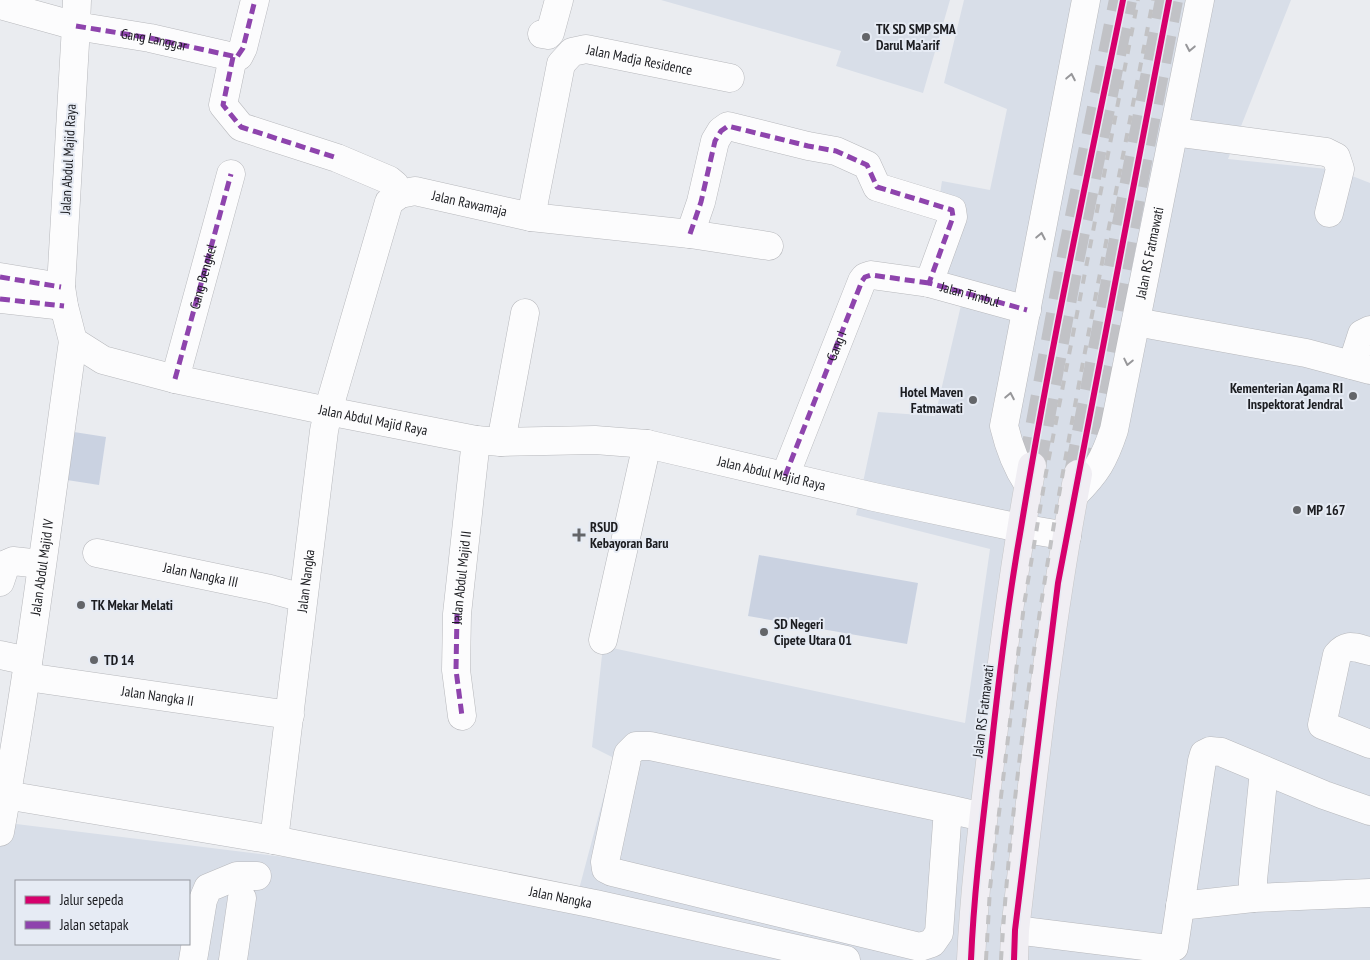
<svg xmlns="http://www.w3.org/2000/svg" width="1370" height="960" font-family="'PT Sans Narrow',sans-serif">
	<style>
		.built { fill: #d8dee8; fill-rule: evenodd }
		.grass { fill: #cad2e1 }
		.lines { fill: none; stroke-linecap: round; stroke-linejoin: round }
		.major-tunnel { stroke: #c1c2c6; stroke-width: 28; stroke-dasharray: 28 14; stroke-linecap: butt }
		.minor-casing { stroke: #b7b8bc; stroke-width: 29 }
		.major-casing { stroke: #c6c6c8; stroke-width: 29 }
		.minor { stroke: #fcfcfd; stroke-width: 28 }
		.major { stroke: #f0eef3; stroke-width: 28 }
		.rail { stroke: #c2c2c4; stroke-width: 4; stroke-dasharray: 9 9; stroke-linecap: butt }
		.quiet { stroke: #8e44ad; stroke-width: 5; stroke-dasharray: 10 5; stroke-linecap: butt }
		.cycleway-casing { stroke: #e6ebf4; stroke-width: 9 }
		.cycleway { stroke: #d6006c; stroke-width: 6 }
		.oneway { stroke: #97979a }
		.poi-dot { fill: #636569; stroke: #e6ebf4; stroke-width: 2 }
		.labels { text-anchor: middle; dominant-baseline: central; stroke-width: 4; stroke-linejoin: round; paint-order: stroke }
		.poi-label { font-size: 14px; font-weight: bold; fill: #1b1c20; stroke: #e6ebf4; text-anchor: start }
		.street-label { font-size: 14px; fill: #1b1c20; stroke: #e6ebf4 }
	</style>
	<rect width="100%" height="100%" fill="#eaecf0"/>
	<g class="built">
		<polygon points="661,0 950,0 923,93 836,66 841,51"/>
		<path d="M 964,0 L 1291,0 L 1228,159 L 1337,170 L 1370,183 L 1370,960 L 0,960 L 0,822 L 578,893 L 614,758 L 592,747 L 603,646 L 965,723 L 990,549 L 856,515 L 878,412 L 935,416 L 962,301 L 925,291 L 942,181 L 990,190 L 1007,109 L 944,83 ZM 16,881 L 189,881 L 189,944 L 16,944 Z"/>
	</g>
	<g class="grass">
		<polygon points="74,432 106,437 99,485 67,480"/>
		<polygon points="759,555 918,583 907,644 748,616"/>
	</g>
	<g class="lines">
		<g class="major-tunnel">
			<polyline points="1032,466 1068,271 1123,0"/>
			<polyline points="1078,474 1169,0"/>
		</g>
		<g class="minor-casing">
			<g id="minor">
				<polyline points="77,0 76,26 150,38 233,57 239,56 243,48 255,0"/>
				<path id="s1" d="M 0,5 L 76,26 L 61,287 L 64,306 L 73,341 L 103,360 L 175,379 L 328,411 L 476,440 L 501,442 L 595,440 L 647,444 L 874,497 L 1020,528 L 1067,536"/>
				<polyline points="542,34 548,35 550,33 559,0"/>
				<polyline points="233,57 223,105 241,127 337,158 389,180 395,185 400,194"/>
				<polyline points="1174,132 1326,152 1336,157 1340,169 1329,213"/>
				<path id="s2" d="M 531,217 L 561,64 L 572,52 L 586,49 L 730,78"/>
				<polyline points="690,234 701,202 715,141 721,131 728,126 808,146 836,151 867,165 877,187 952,210 953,217 929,283 1027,310"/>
				<polyline points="0,277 61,287"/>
				<polyline points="0,299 64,306"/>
				<polyline points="1136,322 1306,353 1370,370"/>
				<polyline points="1352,365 1362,334 1370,330"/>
				<polyline points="175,379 231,174"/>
				<polyline points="501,442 525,313"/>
				<path id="s3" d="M 785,476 L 862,281 L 865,277 L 871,275 L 929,283"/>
				<path d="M 1028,484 C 1016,466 1009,447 1004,426 L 1086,0"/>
				<path id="s4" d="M 1074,495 C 1097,472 1104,460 1114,430 L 1200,0"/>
				<path id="s5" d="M 97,553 L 270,589 L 303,598"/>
				<polyline points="0,582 6,564 13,561 41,564"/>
				<polyline points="603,640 647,444"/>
				<path d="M 1370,651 C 1355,648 1348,642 1337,655 L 1322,725 L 1370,744"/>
				<polyline points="0,655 28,661"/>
				<path id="s6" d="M 27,677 L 290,715"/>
				<path id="s7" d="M 462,716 L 456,670 L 457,614 L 476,440"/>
				<polyline points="1264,771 1253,880 1253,898 1370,893"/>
				<path id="s8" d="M 0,794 L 274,840 L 595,904 L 846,960"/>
				<polyline points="948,809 939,933 932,943 920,947 612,872 606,869 605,862 628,754 636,746 650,746 948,809 983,817"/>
				<path id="s9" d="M 0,832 C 30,669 50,504 73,341"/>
				<path id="s10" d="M 274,840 L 324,431 L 328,411 L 389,202 L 400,194 L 415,191 L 531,217 L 690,234 L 769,246"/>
				<polyline points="1180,906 1253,898"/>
				<polyline points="1015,930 1168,949 1174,947 1202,761 1204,754 1210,751 1221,752 1324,795 1370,811"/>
				<polyline points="193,960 203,900 208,888 237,876 257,876"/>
				<polyline points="233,960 242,898"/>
			</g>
		</g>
		<g class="major-casing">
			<g id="major">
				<path d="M 971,960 C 974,894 982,829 990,763 C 1001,664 1014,565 1032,466"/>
				<path d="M 1014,960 L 1015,930 C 1033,778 1049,625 1078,474"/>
			</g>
		</g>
		<use href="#minor" class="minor"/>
		<use href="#major" class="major"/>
		<g class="rail">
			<polyline points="986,960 990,888 1024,605 1046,473 1138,0"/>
			<path d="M 1001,960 C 1021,636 1093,318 1153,0"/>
		</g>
		<g class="quiet">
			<path id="s11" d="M 76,26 L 150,38 L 237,57 L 243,48 L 255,0"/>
			<polyline points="233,57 223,105 241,127 337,158"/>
			<path id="s12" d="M 690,234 L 701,202 L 715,141 L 721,131 L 728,126 L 808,146 L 836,151 L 867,165 L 877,187 L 952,210 L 953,217 L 929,283 L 1027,310"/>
			<polyline points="0,277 61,287"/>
			<polyline points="0,299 64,306"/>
			<path id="s13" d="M 175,379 L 231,174"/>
			<polyline points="785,476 862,281 865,277 871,275 929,283"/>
			<polyline points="457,614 456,670 462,716"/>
		</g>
		<g class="cycleway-casing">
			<g id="cycleway">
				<path d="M 971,960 C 974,890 983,820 991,751 C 999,676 1008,602 1021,528 C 1050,351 1087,176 1123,0"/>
				<polyline points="1014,960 1015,930 1058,583 1169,0"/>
			</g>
		</g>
		<use href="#cycleway" class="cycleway"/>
	</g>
	<defs><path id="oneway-chevron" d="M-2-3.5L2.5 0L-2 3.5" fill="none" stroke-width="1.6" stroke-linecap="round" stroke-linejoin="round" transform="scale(1.25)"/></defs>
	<g class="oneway">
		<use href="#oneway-chevron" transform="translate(1190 48) rotate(101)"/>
		<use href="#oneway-chevron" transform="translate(1071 77) rotate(-79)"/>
		<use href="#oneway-chevron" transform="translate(1041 236) rotate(-79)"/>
		<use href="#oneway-chevron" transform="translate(1128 362) rotate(102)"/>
		<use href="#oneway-chevron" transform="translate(1010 396) rotate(-79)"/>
	</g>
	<g class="poi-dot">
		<circle cx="866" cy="37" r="5"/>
		<circle cx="1353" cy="396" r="5"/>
		<circle cx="973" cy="400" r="5"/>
		<circle cx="1297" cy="510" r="5"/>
		<path d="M576.5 527.5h5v5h5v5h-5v5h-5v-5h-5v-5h5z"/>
		<circle cx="81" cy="605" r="5"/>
		<circle cx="764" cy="632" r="5"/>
		<circle cx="94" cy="660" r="5"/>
	</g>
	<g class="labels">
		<g class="poi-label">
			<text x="876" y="29">TK SD SMP SMA<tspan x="876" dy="16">Darul Ma'arif</tspan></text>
			<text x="1343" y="388" text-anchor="end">Kementerian Agama RI<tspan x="1343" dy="16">Inspektorat Jendral</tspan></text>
			<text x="963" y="392" text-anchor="end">Hotel Maven<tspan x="963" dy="16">Fatmawati</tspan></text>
			<text x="1307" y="510">MP 167</text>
			<text x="590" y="527">RSUD<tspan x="590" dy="16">Kebayoran Baru</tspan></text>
			<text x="91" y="605">TK Mekar Melati</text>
			<text x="774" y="624">SD Negeri<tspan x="774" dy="16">Cipete Utara 01</tspan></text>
			<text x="104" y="660">TD 14</text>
		</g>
		<g class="street-label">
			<text stroke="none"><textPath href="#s11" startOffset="79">Gang Langgar</textPath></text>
			<text stroke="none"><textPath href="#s2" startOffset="241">Jalan Madja Residence</textPath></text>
			<text transform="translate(68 159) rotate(-87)">Jalan Abdul Majid Raya</text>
			<text stroke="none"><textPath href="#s10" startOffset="735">Jalan Rawamaja</textPath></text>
			<text stroke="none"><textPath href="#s4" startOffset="258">Jalan RS Fatmawati</textPath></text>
			<text stroke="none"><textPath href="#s13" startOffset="106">Gang Bengkel</textPath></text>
			<text stroke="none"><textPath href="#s12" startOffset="484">Jalan Timbul</textPath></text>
			<text stroke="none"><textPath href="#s3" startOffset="140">Gang I</textPath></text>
			<text stroke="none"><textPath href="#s1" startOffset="708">Jalan Abdul Majid Raya</textPath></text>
			<text stroke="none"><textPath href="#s1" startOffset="1112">Jalan Abdul Majid Raya</textPath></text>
			<text stroke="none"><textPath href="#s9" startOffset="268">Jalan Abdul Majid IV</textPath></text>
			<text stroke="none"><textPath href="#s5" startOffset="106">Jalan Nangka III</textPath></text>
			<text stroke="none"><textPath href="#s7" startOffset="139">Jalan Abdul Majid II</textPath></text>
			<text stroke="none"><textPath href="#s10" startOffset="261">Jalan Nangka</textPath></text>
			<text stroke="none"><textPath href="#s6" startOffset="132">Jalan Nangka II</textPath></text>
			<text transform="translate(983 711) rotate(-83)">Jalan RS Fatmawati</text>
			<text stroke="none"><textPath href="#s8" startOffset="570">Jalan Nangka</textPath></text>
		</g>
	</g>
	<rect x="15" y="880" width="175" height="65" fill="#e6ebf4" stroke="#95989f"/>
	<rect x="25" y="896" width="25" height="8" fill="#d6006c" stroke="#95989f"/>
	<text x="60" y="905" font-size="15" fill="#1b1c20">Jalur sepeda</text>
	<rect x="25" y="921" width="25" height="8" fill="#8e44ad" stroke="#95989f"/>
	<text x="60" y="930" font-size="15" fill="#1b1c20">Jalan setapak</text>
</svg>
